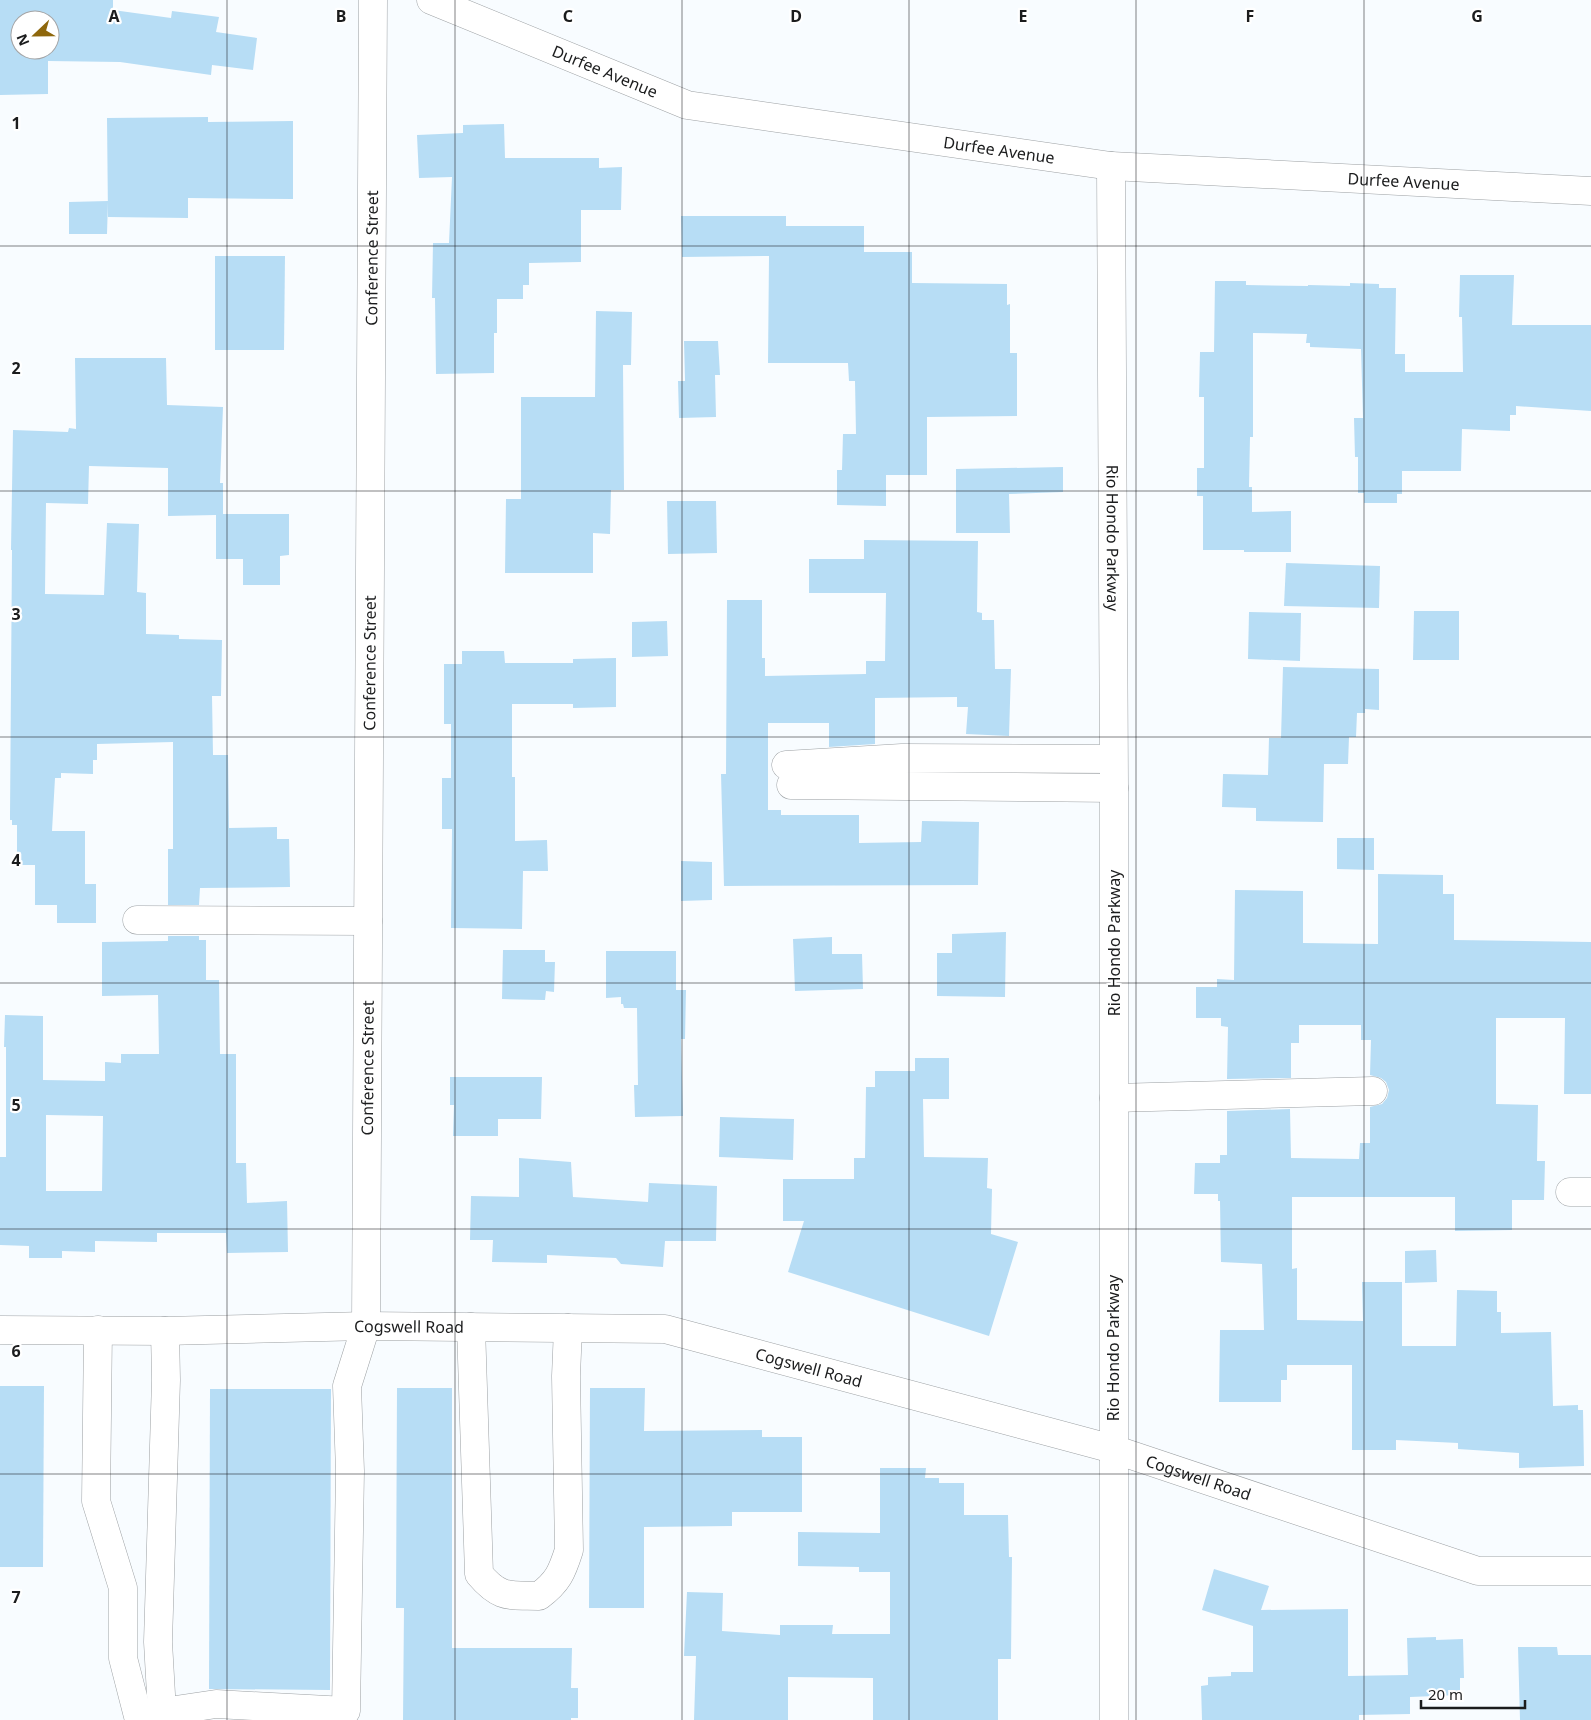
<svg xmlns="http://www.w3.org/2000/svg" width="1591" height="1720" font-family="'Noto Sans',sans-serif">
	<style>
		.building { fill: #b7ddf5; fill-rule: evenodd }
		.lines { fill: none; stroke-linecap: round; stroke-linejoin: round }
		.minor-casing { stroke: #9da1a4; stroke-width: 29 }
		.minor { stroke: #fff; stroke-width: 28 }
		.grid { fill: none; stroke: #1b1c1d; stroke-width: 1; stroke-opacity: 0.55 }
		.labels { text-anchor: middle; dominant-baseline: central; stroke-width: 4.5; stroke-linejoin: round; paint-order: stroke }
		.street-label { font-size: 16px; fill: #1b1c1d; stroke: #fff }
		.grid-label { font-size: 16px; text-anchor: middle; font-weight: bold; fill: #1b1c1d; stroke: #fff; stroke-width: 4.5; stroke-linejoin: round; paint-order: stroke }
	</style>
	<rect width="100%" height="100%" fill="#f8fcff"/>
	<g class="building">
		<path d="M 0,0 L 113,0 L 113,10 L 171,18 L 172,11 L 219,17 L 216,32 L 257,38 L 253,70 L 212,65 L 211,75 L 120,62 L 48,61 L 48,94 L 0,95 ZM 20,20 L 50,20 L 50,50 L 20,50 Z"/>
		<polygon points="208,117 208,122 293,121 293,199 188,198 188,218 108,217 107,118"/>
		<polygon points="504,124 505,158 599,158 599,168 622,167 621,210 581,210 581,262 529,263 529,285 523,285 523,299 497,299 497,333 494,333 494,373 436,374 435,298 432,298 433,243 449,243 452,177 419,178 417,135 463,133 463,125"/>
		<polygon points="108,201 107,234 69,234 69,202"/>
		<polygon points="681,216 786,216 786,226 864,226 864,252 912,252 912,283 1007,284 1007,305 1010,304 1010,353 1017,353 1017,416 927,417 927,475 886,475 886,506 837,505 837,470 842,470 843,434 856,434 855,381 849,381 848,363 768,363 769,256 682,257"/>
		<polygon points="215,256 285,256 284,350 215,350"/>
		<polygon points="1460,275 1514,275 1512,325 1591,325 1591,411 1516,406 1516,415 1510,415 1510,431 1462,429 1461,471 1402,471 1402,494 1397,494 1397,503 1364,503 1364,493 1358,493 1358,457 1355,457 1354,418 1363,418 1361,349 1310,347 1310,343 1306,343 1307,334 1253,333 1253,437 1250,437 1249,487 1252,487 1252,512 1291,511 1291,552 1244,552 1244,550 1203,550 1203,496 1197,496 1197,468 1204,468 1204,397 1199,397 1200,352 1214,352 1215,281 1246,281 1246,285 1308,286 1308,285 1350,286 1350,283 1379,284 1379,288 1396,288 1395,354 1405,354 1405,372 1463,372 1462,317 1459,317"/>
		<polygon points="596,311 632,312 631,365 623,365 624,490 611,490 610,534 593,533 593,573 505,573 506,499 521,499 521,397 595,397"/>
		<polygon points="684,341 718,341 720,375 715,375 716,417 679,418 678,381 685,381"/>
		<polygon points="75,358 166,358 167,405 223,407 220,483 223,483 223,514 289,514 289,555 280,556 280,585 243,585 243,559 216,559 216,515 168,516 168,468 89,466 88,504 46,503 45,594 104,595 107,523 139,524 137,592 146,593 146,634 179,635 179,639 222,640 221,696 212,696 213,755 228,755 229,828 277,827 277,839 289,839 290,887 200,888 199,905 168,905 168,849 173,849 173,742 97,744 97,760 93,760 93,774 61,773 61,778 55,778 52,831 85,831 85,884 96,884 96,923 57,923 57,905 35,905 35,865 17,865 17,825 12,825 12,820 10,820 10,817 12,550 11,550 13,430 68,432 69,428 76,429"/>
		<polygon points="1063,467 1063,492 1009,494 1010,533 956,533 956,469"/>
		<polygon points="667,501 716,501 717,553 668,554"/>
		<polygon points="864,540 978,541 977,612 982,613 982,620 994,620 995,669 1011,669 1009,736 966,734 968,707 957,707 957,697 875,698 875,744 829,747 829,723 768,723 768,810 781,810 781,815 859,815 859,843 921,842 922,821 979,822 978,885 724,886 721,774 726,774 727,600 762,600 762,658 765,658 765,676 866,674 866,661 885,661 886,593 809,593 809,559 864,559"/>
		<polygon points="1286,563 1380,566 1379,608 1284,606"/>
		<polygon points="1414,611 1459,611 1459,660 1413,660"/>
		<polygon points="1249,612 1301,613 1300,661 1248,659"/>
		<polygon points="667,621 668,656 632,657 632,622"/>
		<polygon points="462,651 504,651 505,663 573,663 573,659 616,658 616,707 573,708 573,704 512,704 512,777 515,777 515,841 547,840 548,871 523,871 522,929 451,928 452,829 442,829 442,778 451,778 451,724 444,724 444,664 462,664"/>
		<polygon points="1283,667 1379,669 1379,710 1365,709 1365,713 1357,713 1356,737 1349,737 1348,764 1324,764 1323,822 1256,821 1256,808 1222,807 1223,774 1268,775 1269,738 1281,738"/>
		<polygon points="1337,838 1374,838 1374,870 1337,869"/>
		<polygon points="681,861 712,862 712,900 681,901"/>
		<polygon points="1378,874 1443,875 1443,894 1454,894 1454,940 1591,942 1591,1094 1564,1094 1565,1018 1496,1018 1496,1104 1538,1105 1537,1161 1545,1161 1544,1200 1512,1200 1512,1230 1455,1231 1455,1197 1292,1197 1292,1269 1297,1268 1297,1320 1363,1321 1362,1282 1402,1282 1402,1346 1456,1346 1457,1290 1497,1291 1497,1312 1501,1312 1501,1333 1551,1332 1553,1406 1578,1405 1578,1410 1583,1410 1584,1466 1519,1468 1519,1453 1458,1449 1458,1443 1396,1440 1396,1450 1352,1450 1352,1365 1287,1365 1287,1380 1281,1380 1281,1402 1219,1402 1220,1330 1264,1330 1262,1264 1221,1262 1220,1201 1218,1201 1218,1194 1194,1194 1195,1163 1220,1163 1220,1155 1227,1155 1227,1111 1290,1109 1291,1158 1359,1159 1360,1143 1370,1143 1370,1107 1382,1104 1387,1098 1389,1090 1386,1082 1381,1078 1370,1075 1371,1040 1361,1040 1361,1025 1299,1025 1299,1043 1291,1043 1291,1078 1227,1079 1228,1027 1221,1026 1221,1018 1196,1018 1196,987 1217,987 1217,979 1234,980 1235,890 1303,891 1303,943 1378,944"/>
		<polygon points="1006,932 1005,997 937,996 937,953 952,953 952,934"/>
		<path d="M 168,936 L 199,936 L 199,940 L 206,940 L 206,980 L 219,980 L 220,1054 L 236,1054 L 236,1163 L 246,1163 L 247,1203 L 287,1201 L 288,1252 L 227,1253 L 226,1233 L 157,1233 L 157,1242 L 95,1241 L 95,1252 L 62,1251 L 62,1258 L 29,1258 L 29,1246 L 0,1245 L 0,1157 L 6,1157 L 6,1047 L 4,1047 L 5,1015 L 43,1016 L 43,1080 L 105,1081 L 105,1062 L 121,1063 L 121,1054 L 159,1054 L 158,995 L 102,996 L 102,942 L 168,941 ZM 46,1115 L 103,1116 L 102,1191 L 46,1191 Z"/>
		<polygon points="832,937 832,954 862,954 863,989 795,991 793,939"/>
		<polygon points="503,950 545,950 545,962 555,962 554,992 546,991 545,1000 502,999"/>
		<polygon points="606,951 676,951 676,990 686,990 685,1039 681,1039 683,1116 635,1117 634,1085 638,1085 637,1008 624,1008 623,1004 621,1004 621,997 606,998"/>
		<polygon points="915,1058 949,1058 949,1099 923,1099 924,1157 988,1158 987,1188 992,1189 991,1234 1018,1242 989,1336 788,1272 804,1221 783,1221 783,1179 854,1179 854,1158 865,1158 866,1087 875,1087 875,1071 915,1071"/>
		<polygon points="450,1077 542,1077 541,1119 498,1119 498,1136 453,1136 454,1105 450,1105"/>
		<polygon points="720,1117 794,1119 793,1160 719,1157"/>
		<polygon points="519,1158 571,1162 573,1197 648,1202 649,1183 717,1186 716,1241 665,1241 663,1267 621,1264 616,1258 547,1255 547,1263 492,1262 493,1240 470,1240 471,1196 519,1197"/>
		<polygon points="1436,1250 1437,1282 1405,1283 1405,1251"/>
		<polygon points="0,1386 44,1386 43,1567 0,1567"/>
		<polygon points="397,1388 452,1388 452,1648 572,1648 571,1688 578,1688 578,1718 571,1718 571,1720 403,1720 404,1608 396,1608"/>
		<polygon points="590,1388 645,1388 644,1431 762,1430 762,1437 802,1437 802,1512 732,1512 732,1526 644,1527 644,1608 589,1608"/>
		<polygon points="210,1389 331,1389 330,1690 209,1689"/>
		<polygon points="880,1468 926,1468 925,1478 939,1478 939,1483 964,1483 964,1515 1008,1515 1009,1557 1012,1557 1011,1659 998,1659 998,1720 873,1720 873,1678 788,1677 788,1720 694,1720 696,1656 684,1656 687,1592 723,1593 722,1631 780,1635 780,1625 833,1625 832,1634 890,1634 890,1572 859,1572 859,1567 798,1566 798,1532 880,1533"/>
		<polygon points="1214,1569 1269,1586 1261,1610 1348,1609 1348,1676 1408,1675 1407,1638 1436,1637 1436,1640 1463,1639 1464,1678 1460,1678 1460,1695 1410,1697 1410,1714 1359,1715 1359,1720 1202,1720 1201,1686 1208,1685 1208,1677 1231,1676 1231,1672 1253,1672 1253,1626 1202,1610"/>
		<polygon points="1518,1647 1557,1647 1558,1655 1591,1655 1591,1720 1520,1720"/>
	</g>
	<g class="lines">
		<g class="minor-casing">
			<g id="minor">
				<path id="s1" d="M 431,0 L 687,105 L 1111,166 L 1591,191"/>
				<path id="s2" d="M 1111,166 L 1114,788 L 1114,1720"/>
				<polyline points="786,765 902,758 1113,759"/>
				<polyline points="791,785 1114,788"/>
				<polyline points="137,920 368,921"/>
				<polyline points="1114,1098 1373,1091"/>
				<polyline points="1570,1192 1591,1192"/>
				<path d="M 471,1327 L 479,1574 C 500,1599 509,1595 539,1596 C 558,1582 562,1572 569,1550 L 566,1376 L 568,1328"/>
				<path id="s3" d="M 0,1330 L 165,1331 L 366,1326 L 665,1329 L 1113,1449 L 1478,1571 L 1591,1571"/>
				<polyline points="98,1330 96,1501 123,1588 123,1658 139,1720"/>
				<polyline points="162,1712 158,1642 166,1380 165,1331"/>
				<path id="s4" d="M 160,1720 L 162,1712 L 216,1704 L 346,1711 L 350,1471 L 347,1386 L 366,1326 L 373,0"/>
			</g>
		</g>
		<use href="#minor" class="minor"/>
	</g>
	<path class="grid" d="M 227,0 L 227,1720M 455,0 L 455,1720M 682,0 L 682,1720M 909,0 L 909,1720M 1136,0 L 1136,1720M 1364,0 L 1364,1720M 0,246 L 1591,246M 0,491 L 1591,491M 0,737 L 1591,737M 0,983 L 1591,983M 0,1229 L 1591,1229M 0,1474 L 1591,1474"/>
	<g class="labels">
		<g class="street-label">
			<text stroke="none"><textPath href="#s1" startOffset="188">Durfee Avenue</textPath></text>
			<text stroke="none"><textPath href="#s1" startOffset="592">Durfee Avenue</textPath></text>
			<text stroke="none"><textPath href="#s1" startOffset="998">Durfee Avenue</textPath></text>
			<text stroke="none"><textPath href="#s4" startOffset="1649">Conference Street</textPath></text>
			<text stroke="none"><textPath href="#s2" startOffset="372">Rio Hondo Parkway</textPath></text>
			<text stroke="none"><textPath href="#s4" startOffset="1244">Conference Street</textPath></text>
			<text transform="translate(1114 943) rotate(-90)">Rio Hondo Parkway</text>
			<text stroke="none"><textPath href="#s4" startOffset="839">Conference Street</textPath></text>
			<text stroke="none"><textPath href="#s3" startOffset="409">Cogswell Road</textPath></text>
			<text transform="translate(1113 1348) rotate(-90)">Rio Hondo Parkway</text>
			<text stroke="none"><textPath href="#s3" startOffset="814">Cogswell Road</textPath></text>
			<text stroke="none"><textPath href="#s3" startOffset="1219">Cogswell Road</textPath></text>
		</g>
	</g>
	<g class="grid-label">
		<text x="114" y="22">A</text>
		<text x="341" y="22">B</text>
		<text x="568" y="22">C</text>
		<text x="796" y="22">D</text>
		<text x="1023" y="22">E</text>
		<text x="1250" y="22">F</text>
		<text x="1477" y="22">G</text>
		<text x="16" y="129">1</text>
		<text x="16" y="374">2</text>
		<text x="16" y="620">3</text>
		<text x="16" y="866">4</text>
		<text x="16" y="1111">5</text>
		<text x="16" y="1357">6</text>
		<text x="16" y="1603">7</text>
	</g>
	<g transform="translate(35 35) rotate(248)"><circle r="24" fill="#ffffff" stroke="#a4a4a5"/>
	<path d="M0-4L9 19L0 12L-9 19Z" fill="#8e670c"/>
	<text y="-8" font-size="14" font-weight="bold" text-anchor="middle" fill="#1b1c1d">N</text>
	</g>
	<path d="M1421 1700v8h104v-8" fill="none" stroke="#1b1c1d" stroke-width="2.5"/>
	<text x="1428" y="1700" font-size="15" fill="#1b1c1d" stroke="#ffffff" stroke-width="4" paint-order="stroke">20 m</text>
</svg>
